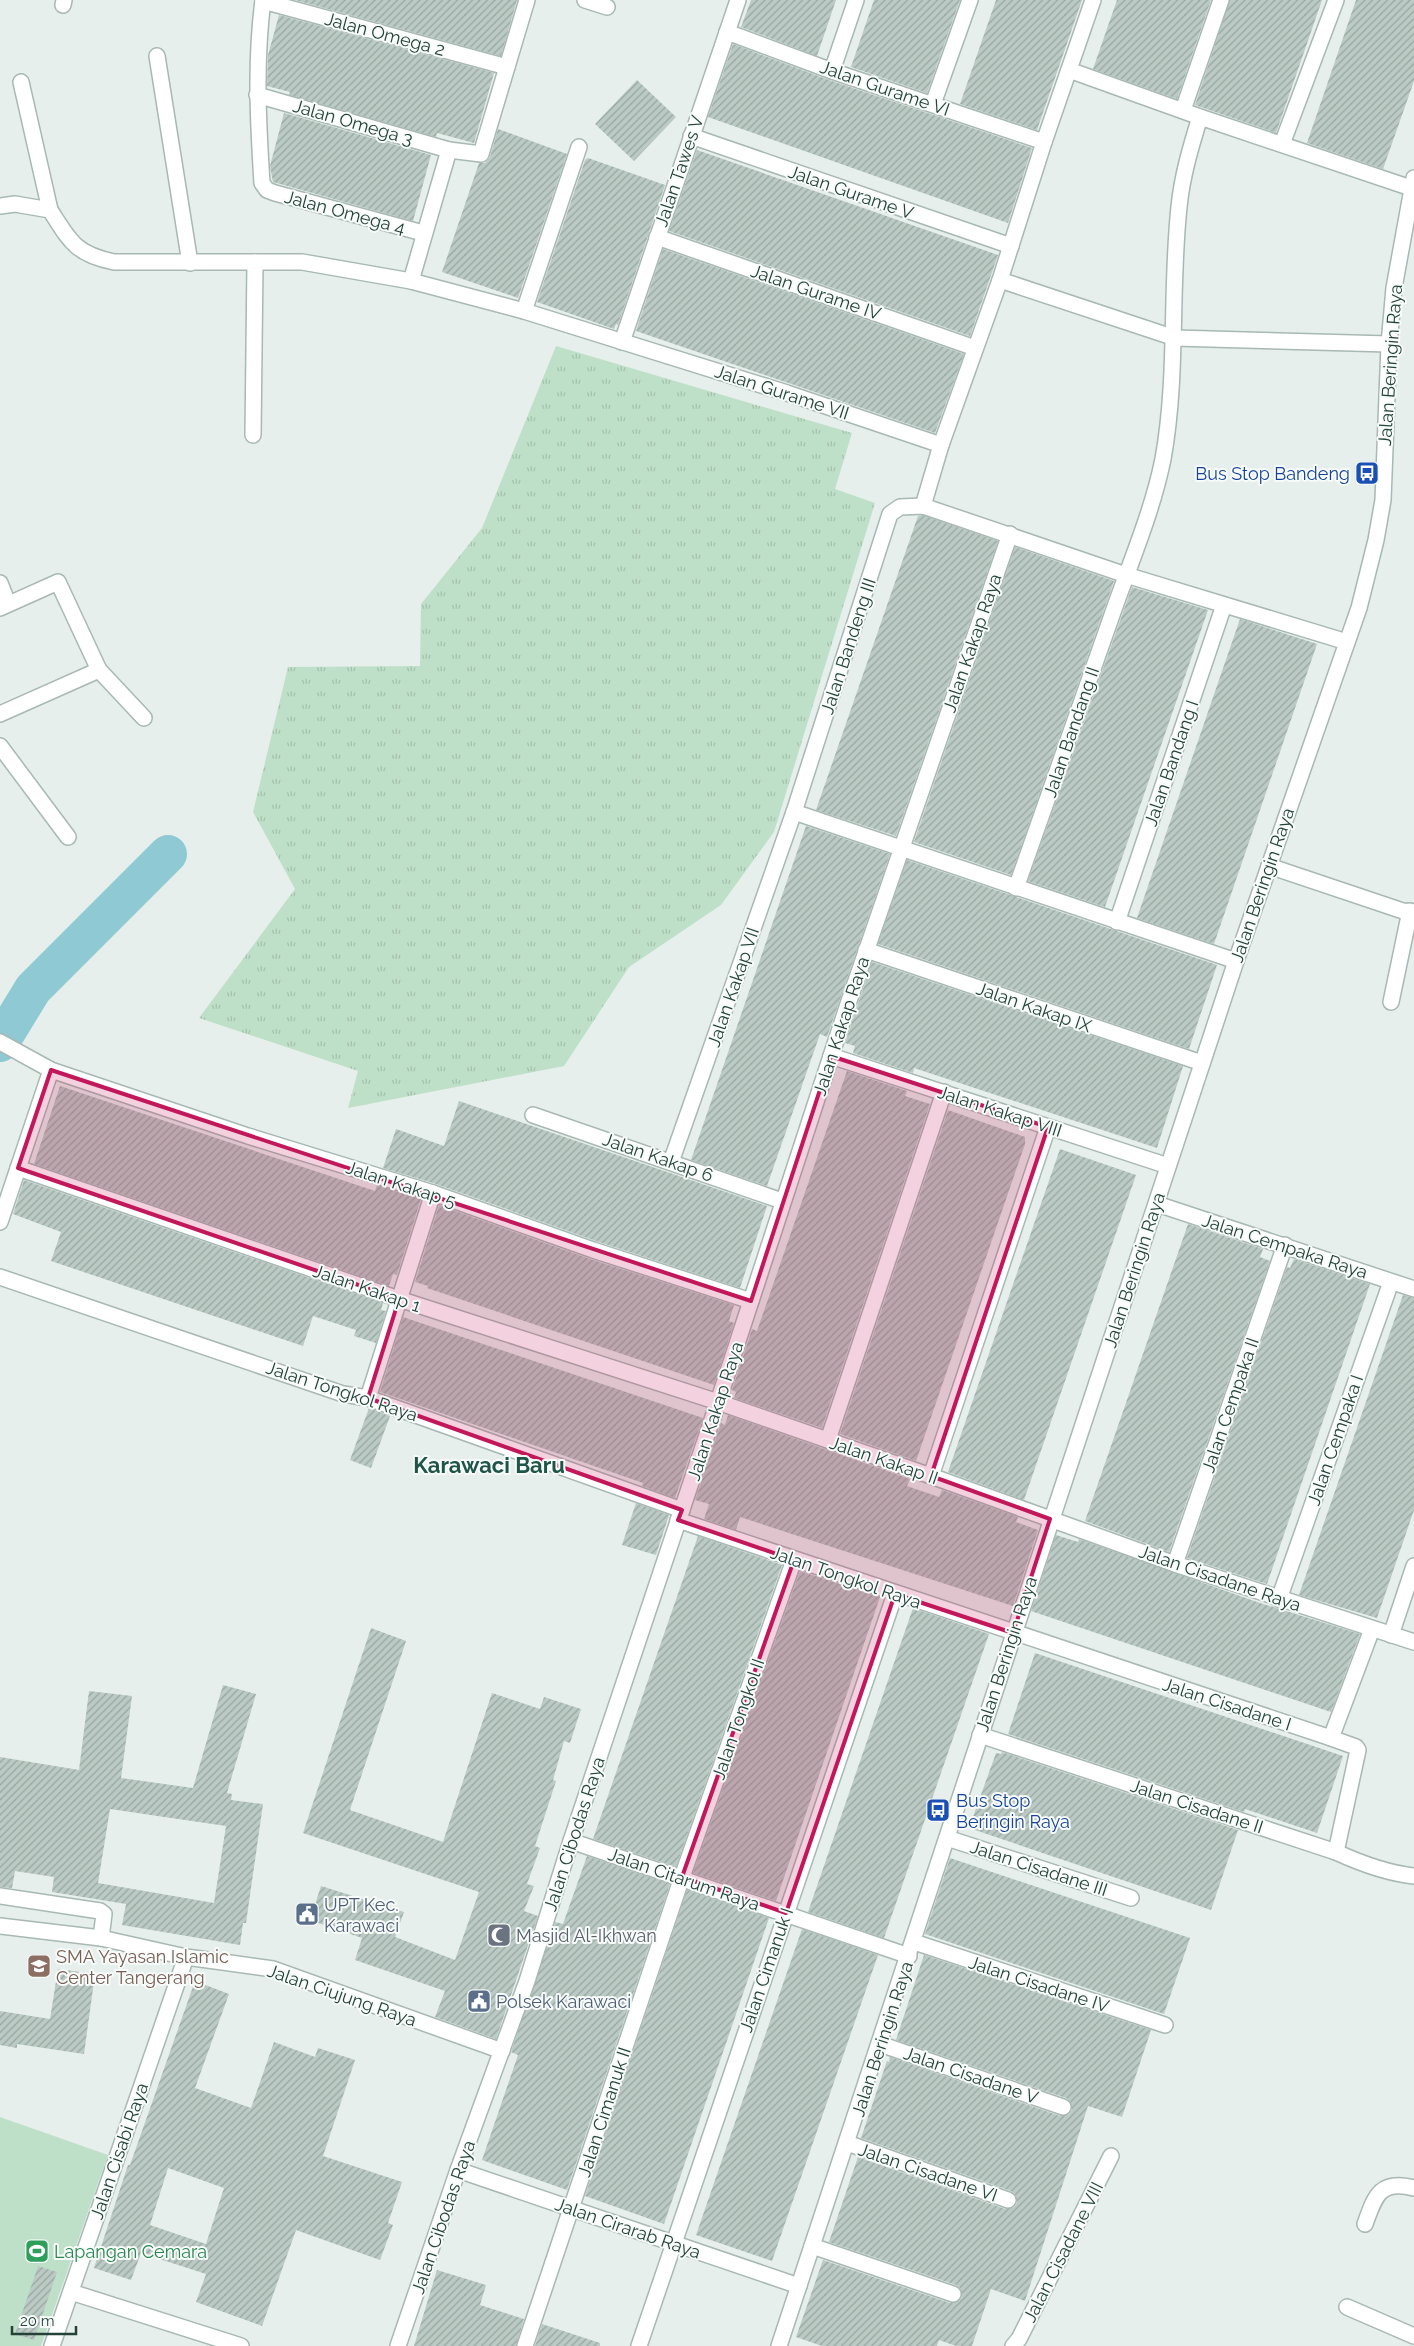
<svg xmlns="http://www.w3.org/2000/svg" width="1414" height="2346" font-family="Raleway,sans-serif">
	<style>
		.grass { fill: url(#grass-tufts) }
		.pitch { fill: #bfe0c8 }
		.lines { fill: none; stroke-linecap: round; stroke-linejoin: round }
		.river { stroke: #8ec9d4; stroke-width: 38 }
		.building { fill: url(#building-hatch); fill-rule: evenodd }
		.minor-casing { stroke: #a8b8b2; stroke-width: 18 }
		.minor { stroke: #fff; stroke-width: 15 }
		.marked { fill: #c2185b; fill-opacity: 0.2; stroke: #c2185b; stroke-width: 4; stroke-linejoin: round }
		.labels { text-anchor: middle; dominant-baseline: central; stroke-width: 4; stroke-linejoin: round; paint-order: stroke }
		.street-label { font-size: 18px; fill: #24423a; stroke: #f7fbf9 }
		.transit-label { font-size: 18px; fill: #164399; stroke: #f7fbf9; text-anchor: end }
		.service-label { font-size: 18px; fill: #4e5e75; stroke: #f7fbf9; text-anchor: start }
		.worship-label { font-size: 18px; fill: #5b616d; stroke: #f7fbf9; text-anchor: start }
		.education-label { font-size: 18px; fill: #785e54; stroke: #f7fbf9; text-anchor: start }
		.leisure-label { font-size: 18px; fill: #27864d; stroke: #f7fbf9; text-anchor: start }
		.district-label { font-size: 22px; font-weight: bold; fill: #1f5548; stroke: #f7fbf9 }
	</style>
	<defs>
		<pattern id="grass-tufts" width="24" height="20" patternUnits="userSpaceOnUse" patternTransform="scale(1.25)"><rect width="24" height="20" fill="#bfe0c8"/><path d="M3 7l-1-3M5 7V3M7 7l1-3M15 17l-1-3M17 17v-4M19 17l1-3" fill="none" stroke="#a4c1ad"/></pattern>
		<pattern id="building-hatch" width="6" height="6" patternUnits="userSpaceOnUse" patternTransform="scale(1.25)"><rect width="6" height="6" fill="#bbcac4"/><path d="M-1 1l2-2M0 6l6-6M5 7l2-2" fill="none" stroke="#98a6a0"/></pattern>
	</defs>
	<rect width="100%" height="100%" fill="#e6efeb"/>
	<polygon class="grass" points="556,346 852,433 835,489 875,503 774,832 721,905 629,967 564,1066 348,1108 358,1071 199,1018 295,889 253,812 288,667 420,666 421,604 482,528"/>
	<polygon class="pitch" points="0,2117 108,2155 41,2346 0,2346"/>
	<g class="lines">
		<polyline class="river" points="0,1043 33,989 168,854"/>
	</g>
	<g class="building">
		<polygon points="295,0 517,0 501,56"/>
		<polygon points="751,0 836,0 817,56 741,27"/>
		<polygon points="874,0 960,0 927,93 851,67"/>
		<polygon points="996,0 1082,0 1037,130 960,104"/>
		<polygon points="1117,0 1211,0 1177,99 1093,69"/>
		<polygon points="1230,0 1322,0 1276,133 1195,105"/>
		<polygon points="1356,0 1414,0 1414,81 1383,169 1307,143"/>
		<polygon points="279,15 494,73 474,143 437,133 436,137 289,95 290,92 267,86 268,55"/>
		<polygon points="733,44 829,80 1032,148 1008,223 708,117"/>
		<polygon points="637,80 676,117 634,161 595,124"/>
		<polygon points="284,113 431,155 413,221 273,182 270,166"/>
		<polygon points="498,129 567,154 518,298 442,272 479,163 485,163 490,157"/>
		<polygon points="697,150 998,255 970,336 669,231"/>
		<polygon points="588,158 665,185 618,325 616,324 614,329 537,302 585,160"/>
		<polygon points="663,249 964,354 935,433 636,331"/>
		<polygon points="922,515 998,541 896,836 816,810 918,516"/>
		<polygon points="1015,547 1114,581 1011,875 914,842"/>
		<polygon points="1132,587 1208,610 1105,907 1028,881"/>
		<polygon points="1240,619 1317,644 1214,944 1137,918"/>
		<polygon points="806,826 890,854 827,1037 820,1034 767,1186 691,1160"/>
		<polygon points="907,860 1217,965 1189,1049 878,944"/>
		<polygon points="872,962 1183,1066 1157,1148 914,1068 913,1073 853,1053 855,1046 845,1043"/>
		<polygon points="847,1071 907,1091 905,1096 930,1104 822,1428 734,1398 736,1392 732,1390 752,1329 757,1331"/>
		<polygon points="60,1086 375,1191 377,1185 421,1199 397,1275 393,1274 389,1286 34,1164"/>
		<polygon points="459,1101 767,1206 740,1288 596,1241 436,1184 383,1168 396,1129 444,1146"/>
		<polygon points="948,1110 1025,1137 1025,1144 916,1461 840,1434"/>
		<polygon points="1060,1149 1136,1175 1024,1500 948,1472"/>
		<polygon points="24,1180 383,1303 381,1310 386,1311 376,1343 354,1336 356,1330 313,1316 303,1346 51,1261 61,1232 13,1214"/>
		<polygon points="439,1205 590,1259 734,1305 729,1321 734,1323 714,1385 427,1288 428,1286 415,1282"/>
		<polygon points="1188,1224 1263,1249 1260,1257 1270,1261 1169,1552 1085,1521"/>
		<polygon points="1294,1259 1370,1284 1267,1584 1187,1558 1287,1267 1290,1268"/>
		<polygon points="1403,1295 1414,1298 1414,1510 1377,1618 1299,1595"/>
		<polygon points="403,1317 703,1418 675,1498 642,1486 643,1483 380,1392"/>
		<polygon points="369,1408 390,1416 371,1468 350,1460"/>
		<polygon points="728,1415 910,1479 907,1486 939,1497 942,1490 1018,1517 1016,1522 1038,1530 1013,1606 740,1517 736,1530 704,1519 709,1504 695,1500 721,1423 725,1425"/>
		<polygon points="636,1503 669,1515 656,1555 622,1545"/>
		<polygon points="1056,1535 1078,1542 1079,1539 1260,1603 1360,1634 1331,1712 1031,1611"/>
		<polygon points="698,1536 782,1565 676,1867 593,1839"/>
		<polygon points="800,1571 880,1597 776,1901 693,1873"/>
		<polygon points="913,1608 989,1634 884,1938 808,1912"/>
		<polygon points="371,1628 406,1641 350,1810 443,1842 492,1693 540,1709 544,1697 581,1709 570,1743 564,1741 553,1780 556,1781 535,1846 540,1848 527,1884 534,1886 524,1911 538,1916 496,2039 435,2017 445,1991 355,1960 362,1938 310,1920 321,1886 404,1912 395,1937 455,1960 479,1892 303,1833"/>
		<polygon points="1035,1653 1343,1756 1317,1833 1245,1809 1244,1812 1008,1734"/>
		<path d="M 223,1685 L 256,1694 L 227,1793 L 232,1794 L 231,1800 L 263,1804 L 246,1923 L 243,1923 L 240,1945 L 122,1925 L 126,1904 L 52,1892 L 54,1877 L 15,1871 L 12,1888 L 0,1887 L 0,1757 L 79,1770 L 89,1691 L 132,1696 L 121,1778 L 193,1788 ZM 110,1809 L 226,1826 L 214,1903 L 98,1883 Z"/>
		<polygon points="1002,1752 1238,1830 1211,1910 969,1828 996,1753 1001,1754"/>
		<polygon points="587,1856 670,1884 567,2190 482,2160 518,2055 511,2052 555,1922 563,1924"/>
		<polygon points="950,1858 1190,1938 1164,2014 925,1934"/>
		<polygon points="687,1890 769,1918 664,2224 585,2196"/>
		<polygon points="802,1929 878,1955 772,2261 696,2235"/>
		<polygon points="924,1955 1151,2030 1122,2117 1088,2106 1025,2301 991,2289 972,2346 956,2346 939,2340 937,2346 822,2346 796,2337 823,2260 950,2303 959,2301 962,2297 960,2288 956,2285 829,2242 858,2157 1005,2209 1014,2207 1017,2203 1015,2194 1011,2191 861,2138 887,2061 889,2062 890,2057 1060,2116 1069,2114 1072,2110 1070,2101 1066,2098 896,2040"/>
		<polygon points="58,1969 95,1974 84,2054 17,2044 17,2048 0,2045 0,2011 50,2019"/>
		<path d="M 195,1981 L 229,1994 L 195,2088 L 251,2108 L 274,2042 L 315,2057 L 318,2048 L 355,2060 L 323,2156 L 402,2182 L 388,2223 L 393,2225 L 380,2260 L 296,2230 L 262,2326 L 196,2302 L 206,2274 L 141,2253 L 131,2280 L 94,2268 L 128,2165 L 130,2165 ZM 168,2168 L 224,2188 L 206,2244 L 150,2225 Z"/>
		<polygon points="38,2266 57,2272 34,2340 15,2334"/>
		<polygon points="437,2270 486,2285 480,2305 524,2319 516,2346 414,2346"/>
		<polygon points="542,2324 600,2343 600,2346 535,2346"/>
	</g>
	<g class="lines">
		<g class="minor-casing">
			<g id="minor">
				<path d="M 263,0 C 255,62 258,121 262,183 L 267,190 L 275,193 L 423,233"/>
				<polyline points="585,0 607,7"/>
				<polyline points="263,1 507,67"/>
				<polyline points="63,5 64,0"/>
				<polyline points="727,32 832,71 1044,142"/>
				<polyline points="157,56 190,263"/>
				<polyline points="1069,70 1200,117 1411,188"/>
				<polyline points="832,71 856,0"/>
				<polyline points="21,82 50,210"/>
				<polyline points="257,95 449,150 481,154 527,0"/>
				<polyline points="933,104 970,0"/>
				<polyline points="1183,110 1221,0"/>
				<polyline points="691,136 1011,246"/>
				<polyline points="1282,144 1336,0"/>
				<path d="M 0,206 L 15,204 L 50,210 C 70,241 75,254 114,262 L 302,262 L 411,281 L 524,311 L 787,393 L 941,445"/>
				<polyline points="657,237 975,348"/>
				<polyline points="1000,280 1175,338 1389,344"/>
				<polyline points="411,281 449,150"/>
				<polyline points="524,311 579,147"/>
				<polyline points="622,342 738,0"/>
				<polyline points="253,435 255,262"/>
				<polyline points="923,506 941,445 1000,280 1044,142 1093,0"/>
				<polyline points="0,583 8,604"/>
				<polyline points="0,608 58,582 99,670 144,718"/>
				<polyline points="0,714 99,670"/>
				<polyline points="0,746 68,837"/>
				<polyline points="794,812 1236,961"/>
				<polyline points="1269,866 1403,911 1414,912"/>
				<path d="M 1016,888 C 1048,797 1080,706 1112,615 C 1130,563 1152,513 1163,459 C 1178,376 1170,290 1179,207 C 1182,176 1191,146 1200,117"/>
				<polyline points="1117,922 1224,605"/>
				<polyline points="866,950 1202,1063"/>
				<polyline points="1391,1002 1410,911"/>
				<polyline points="0,1042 51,1070 248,1136 433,1193 593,1250 751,1301"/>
				<polyline points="831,1056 1168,1166"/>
				<polyline points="533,1115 782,1201"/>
				<polyline points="671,1162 794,812 890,514 900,507 923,506 1126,575 1347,642"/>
				<polyline points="18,1168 399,1299 718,1402 931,1476 1175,1564 1414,1642"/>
				<polyline points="1157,1204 1414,1289"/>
				<polyline points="0,1222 51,1070"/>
				<polyline points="0,1277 343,1394 368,1398 682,1510"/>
				<polyline points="368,1398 433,1193"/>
				<polyline points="828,1440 944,1092"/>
				<polyline points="931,1476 1048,1127"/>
				<polyline points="678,1520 1331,1738 1372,1629"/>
				<polyline points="1175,1564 1285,1245"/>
				<polyline points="1279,1599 1391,1282"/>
				<polyline points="1391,1635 1414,1566"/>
				<path d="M 980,1735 L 1336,1852 C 1362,1864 1386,1873 1414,1876"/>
				<polyline points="1331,1738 1356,1747 1358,1750 1336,1852"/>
				<polyline points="947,1838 1131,1898"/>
				<polyline points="571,1841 909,1956"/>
				<polyline points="0,1896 100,1911 104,1914 101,1938"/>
				<polyline points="0,1926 101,1938 186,1957 273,1969 502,2051"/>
				<polyline points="914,1942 1165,2025"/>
				<polyline points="880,2044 1063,2107"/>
				<polyline points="847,2143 1008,2200"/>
				<polyline points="458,2170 799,2286"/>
				<path d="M 1365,2224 C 1375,2196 1380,2179 1414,2188"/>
				<polyline points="812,2246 953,2294"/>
				<polyline points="71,2292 241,2346"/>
				<polyline points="1347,2307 1414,2336"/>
				<polyline points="52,2346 186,1957"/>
				<polyline points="398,2346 458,2170 527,1981 571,1841 718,1402 849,1001 1010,534"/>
				<polyline points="525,2346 682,1877 794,1560"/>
				<polyline points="639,2346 895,1594"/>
				<polyline points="779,2346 1236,961 1359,608 1376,540 1383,500 1389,344 1394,288 1414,178"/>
				<polyline points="1013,2346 1019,2339 1111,2156"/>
			</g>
		</g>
		<use href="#minor" class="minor"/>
	</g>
	<path class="marked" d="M 831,1056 L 1048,1127 L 931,1476 L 1050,1519 L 1013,1633 L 895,1594 L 786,1913 L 682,1877 L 794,1560 L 678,1520 L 682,1510 L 368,1398 L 399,1299 L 18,1168 L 51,1070 L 751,1301 Z"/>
	<defs>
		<g id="bus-square" transform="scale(1.25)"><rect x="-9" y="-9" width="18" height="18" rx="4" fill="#1a4fb4" stroke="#f7fbf9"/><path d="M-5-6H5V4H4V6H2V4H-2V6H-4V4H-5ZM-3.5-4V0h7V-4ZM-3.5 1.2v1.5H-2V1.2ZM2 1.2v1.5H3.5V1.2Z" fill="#fff"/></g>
		<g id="civic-square" transform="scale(1.25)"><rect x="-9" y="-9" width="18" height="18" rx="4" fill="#5c6f8a" stroke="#f7fbf9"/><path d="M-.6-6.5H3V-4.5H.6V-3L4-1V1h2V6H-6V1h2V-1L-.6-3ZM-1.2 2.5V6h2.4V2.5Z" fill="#fff"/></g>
		<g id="mosque-square" transform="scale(1.25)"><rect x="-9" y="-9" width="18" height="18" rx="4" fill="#6b7280" stroke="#f7fbf9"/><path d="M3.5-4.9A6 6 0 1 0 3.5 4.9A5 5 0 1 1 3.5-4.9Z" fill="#fff"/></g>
		<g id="school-square" transform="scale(1.25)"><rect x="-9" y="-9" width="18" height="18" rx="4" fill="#8d6e63" stroke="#f7fbf9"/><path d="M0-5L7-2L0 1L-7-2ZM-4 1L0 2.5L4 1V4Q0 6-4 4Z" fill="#fff"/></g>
		<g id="stadium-square" transform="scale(1.25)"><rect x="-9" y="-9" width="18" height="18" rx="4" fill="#2e9e5b" stroke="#f7fbf9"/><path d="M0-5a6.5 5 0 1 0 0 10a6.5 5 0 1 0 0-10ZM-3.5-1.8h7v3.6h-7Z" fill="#fff"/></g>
	</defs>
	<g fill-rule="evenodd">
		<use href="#bus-square" x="1367" y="473"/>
		<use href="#bus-square" x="938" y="1810"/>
		<use href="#civic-square" x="307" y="1914"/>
		<use href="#mosque-square" x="499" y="1935"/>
		<use href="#school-square" x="39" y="1966"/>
		<use href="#civic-square" x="479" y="2001"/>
		<use href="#stadium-square" x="37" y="2251"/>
	</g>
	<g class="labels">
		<g class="street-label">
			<text transform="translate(385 34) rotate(15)">Jalan Omega 2</text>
			<text transform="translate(885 88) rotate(19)">Jalan Gurame VI</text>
			<text transform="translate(353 122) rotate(16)">Jalan Omega 3</text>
			<text transform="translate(679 171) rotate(-71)">Jalan Tawes V</text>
			<text transform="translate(851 192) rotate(19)">Jalan Gurame V</text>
			<text transform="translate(345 212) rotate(15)">Jalan Omega 4</text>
			<text transform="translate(816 292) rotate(19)">Jalan Gurame IV</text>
			<text transform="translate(1390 365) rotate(-86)">Jalan Beringin Raya</text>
			<text transform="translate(782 392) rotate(18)">Jalan Gurame VII</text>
			<text transform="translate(972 643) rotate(-71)">Jalan Kakap Raya</text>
			<text transform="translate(848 646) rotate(-72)">Jalan Bandeng III</text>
			<text transform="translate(1071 732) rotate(-71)">Jalan Bandang II</text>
			<text transform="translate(1171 763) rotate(-71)">Jalan Bandang I</text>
			<text transform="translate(1262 885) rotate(-71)">Jalan Beringin Raya</text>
			<text transform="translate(733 987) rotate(-71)">Jalan Kakap VII</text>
			<text transform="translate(1034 1007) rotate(19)">Jalan Kakap IX</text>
			<text transform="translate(841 1026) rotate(-72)">Jalan Kakap Raya</text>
			<text transform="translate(1000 1111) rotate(18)">Jalan Kakap VIII</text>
			<text transform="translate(658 1157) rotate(19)">Jalan Kakap 6</text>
			<text transform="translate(401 1184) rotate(18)">Jalan Kakap 5</text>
			<text transform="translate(1285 1246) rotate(18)">Jalan Cempaka Raya</text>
			<text transform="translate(1134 1270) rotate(-72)">Jalan Beringin Raya</text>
			<text transform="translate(367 1288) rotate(19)">Jalan Kakap 1</text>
			<text transform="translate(342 1391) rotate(18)">Jalan Tongkol Raya</text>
			<text transform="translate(1230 1405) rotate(-71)">Jalan Cempaka II</text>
			<text transform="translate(715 1411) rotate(-72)">Jalan Kakap Raya</text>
			<text transform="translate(1335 1440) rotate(-71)">Jalan Cempaka I</text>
			<text transform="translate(884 1460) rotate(19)">Jalan Kakap II</text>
			<text transform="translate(846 1577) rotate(19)">Jalan Tongkol Raya</text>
			<text transform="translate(1220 1578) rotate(19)">Jalan Cisadane Raya</text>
			<text transform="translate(1006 1654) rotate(-72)">Jalan Beringin Raya</text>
			<text transform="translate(1227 1704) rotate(18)">Jalan Cisadane I</text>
			<text transform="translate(738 1719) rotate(-71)">Jalan Tongkol II</text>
			<text transform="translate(1197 1806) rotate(18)">Jalan Cisadane II</text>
			<text transform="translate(574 1834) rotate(-72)">Jalan Cibodas Raya</text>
			<text transform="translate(1039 1868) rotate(18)">Jalan Cisadane III</text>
			<text transform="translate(684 1879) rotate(19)">Jalan Citarum Raya</text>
			<text transform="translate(766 1970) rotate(-71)">Jalan Cimanuk I</text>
			<text transform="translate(1039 1984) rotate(18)">Jalan Cisadane IV</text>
			<text transform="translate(342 1995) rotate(19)">Jalan Ciujung Raya</text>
			<text transform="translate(882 2039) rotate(-72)">Jalan Beringin Raya</text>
			<text transform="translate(971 2075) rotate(19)">Jalan Cisadane V</text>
			<text transform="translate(604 2112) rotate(-72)">Jalan Cimanuk II</text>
			<text transform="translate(119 2151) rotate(-71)">Jalan Cisabi Raya</text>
			<text transform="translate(928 2172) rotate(19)">Jalan Cisadane VI</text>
			<text transform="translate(443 2217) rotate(-71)">Jalan Cibodas Raya</text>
			<text transform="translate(628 2228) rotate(19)">Jalan Cirarab Raya</text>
			<text transform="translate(1063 2252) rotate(-63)">Jalan Cisadane VIII</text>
		</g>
		<g class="transit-label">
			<text x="1350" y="473">Bus Stop Bandeng</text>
			<text x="956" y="1800" text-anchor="start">Bus Stop<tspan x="956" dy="21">Beringin Raya</tspan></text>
		</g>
		<g class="service-label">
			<text x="324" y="1904">UPT Kec.<tspan x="324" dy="21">Karawaci</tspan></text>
			<text x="496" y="2001">Polsek Karawaci</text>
		</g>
		<g class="worship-label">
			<text x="516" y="1935">Masjid Al-Ikhwan</text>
		</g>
		<g class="education-label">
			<text x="56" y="1956">SMA Yayasan Islamic<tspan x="56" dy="21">Center Tangerang</tspan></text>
		</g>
		<g class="leisure-label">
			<text x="54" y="2251">Lapangan Cemara</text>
		</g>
		<g class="district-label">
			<text x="489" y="1465">Karawaci Baru</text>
		</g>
	</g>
	<path d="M12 2326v8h64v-8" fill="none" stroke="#24423a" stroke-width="2.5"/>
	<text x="20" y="2326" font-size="15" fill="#24423a" stroke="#f7fbf9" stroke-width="4" paint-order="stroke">20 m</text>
</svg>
